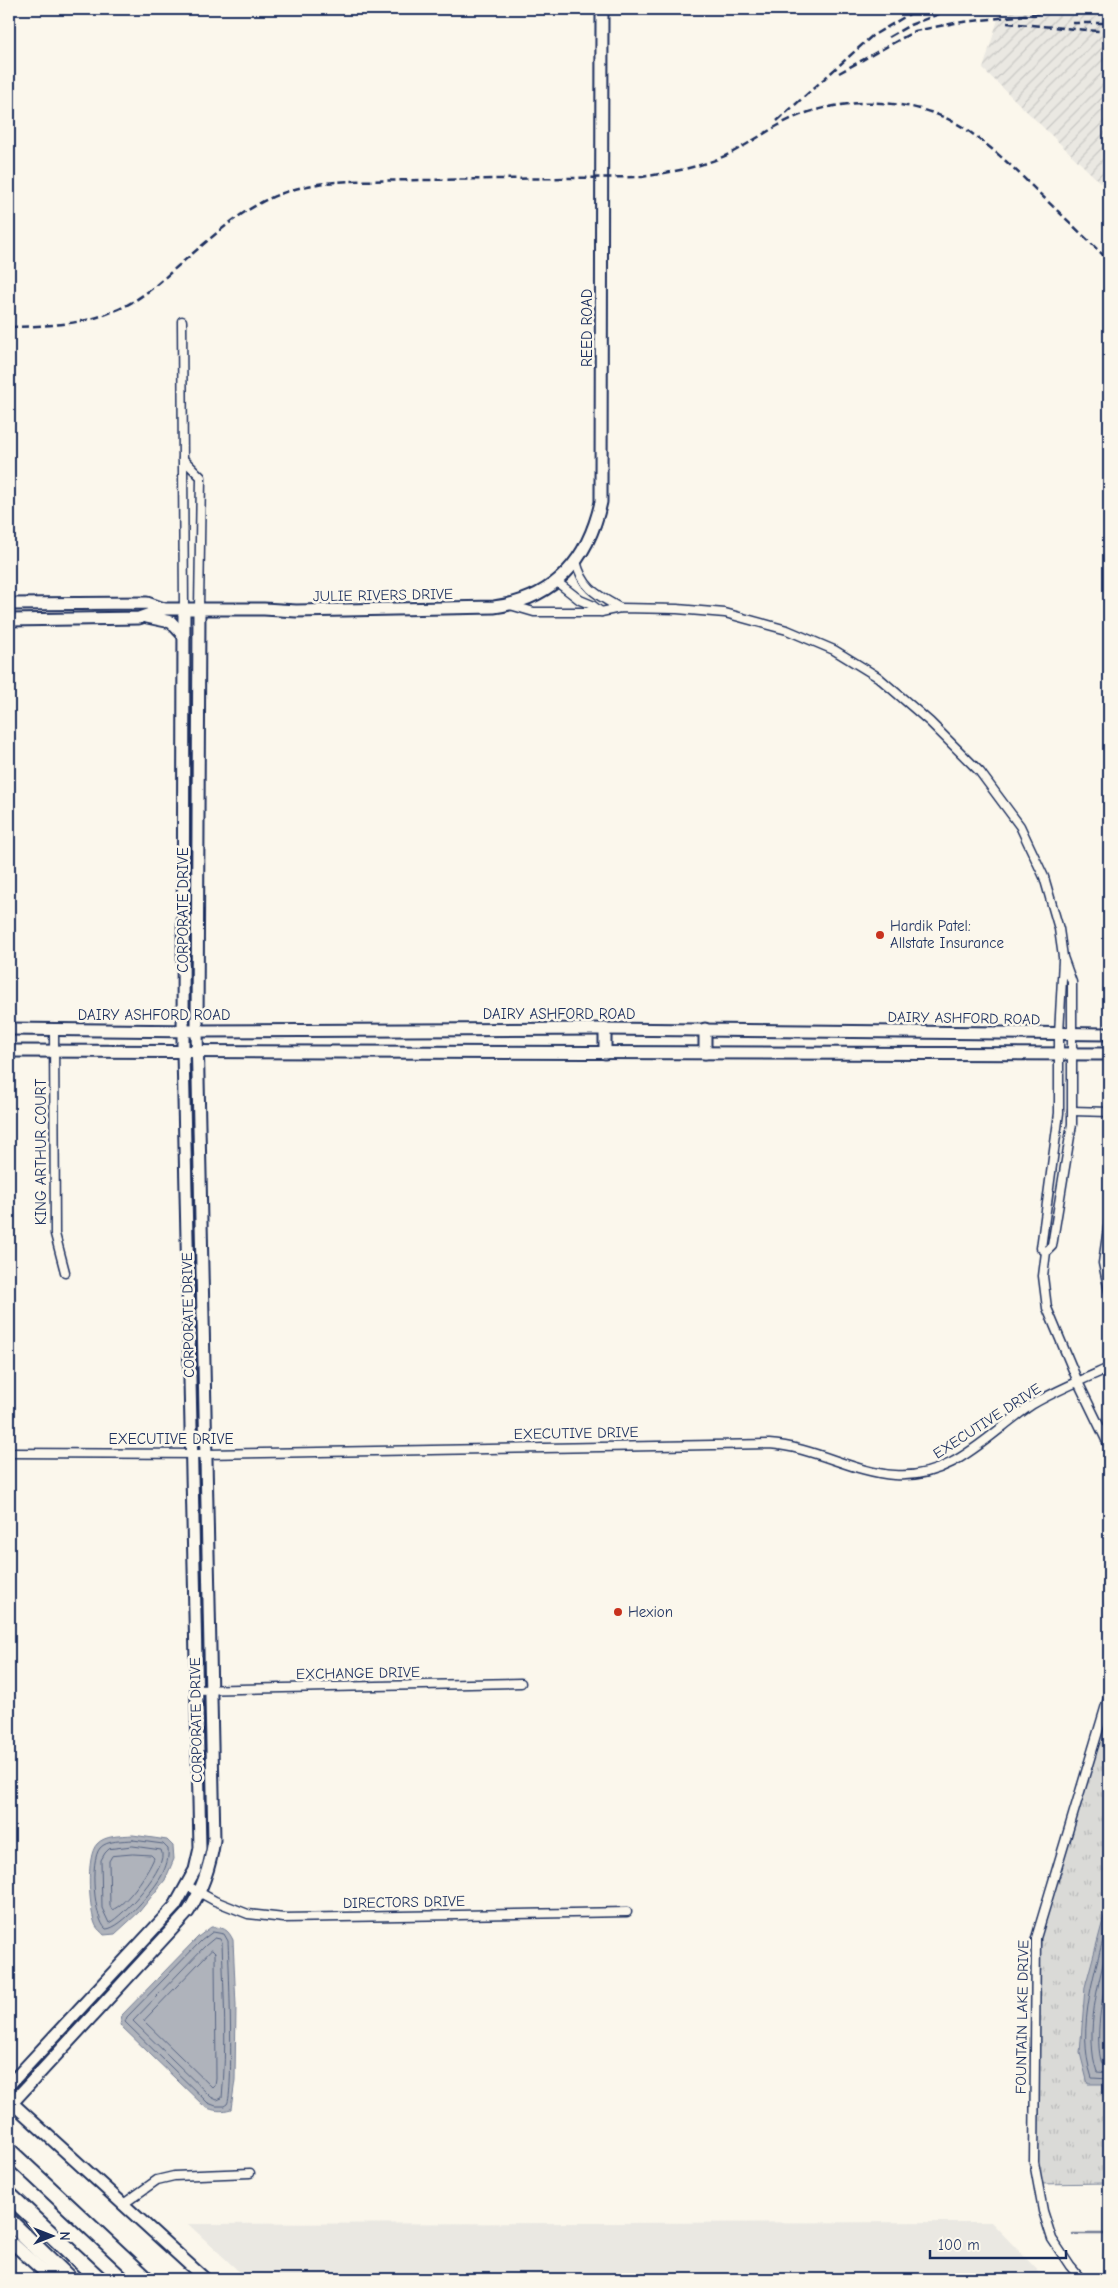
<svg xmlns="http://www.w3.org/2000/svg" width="1118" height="2288" font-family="'Comic Neue',sans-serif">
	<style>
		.built { fill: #eae8e2 }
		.industrial { fill: url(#industrial-furrows) }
		.park { fill: url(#park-tufts); stroke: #7a849a }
		.water { fill: #afb3bb; stroke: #747e96 }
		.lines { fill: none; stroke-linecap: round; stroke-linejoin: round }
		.shore { stroke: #566483; stroke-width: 1 }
		.stream { stroke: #747e96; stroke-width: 2.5 }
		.street-casing { stroke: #1b2f5e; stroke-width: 11 }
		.secondary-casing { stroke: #1b2f5e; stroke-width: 15 }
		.highway-casing { stroke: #1b2f5e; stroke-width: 19 }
		.street { stroke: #fbf7ec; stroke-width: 8 }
		.secondary { stroke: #fbf7ec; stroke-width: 11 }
		.highway { stroke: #fbf7ec; stroke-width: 15 }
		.rail { stroke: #1b2f5e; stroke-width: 2.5; stroke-dasharray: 8 4; stroke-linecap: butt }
		.poi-dot { fill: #c8321e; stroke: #fbf7ec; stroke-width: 2 }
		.labels { text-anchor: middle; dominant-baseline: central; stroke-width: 5; stroke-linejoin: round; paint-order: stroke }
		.street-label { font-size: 15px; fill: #1b2f5e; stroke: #fbf7ec }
		.poi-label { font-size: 15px; fill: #1b2f5e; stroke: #fbf7ec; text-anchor: start }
	</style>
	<defs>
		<pattern id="industrial-furrows" width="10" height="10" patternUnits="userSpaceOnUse" patternTransform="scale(1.25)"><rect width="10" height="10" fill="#eae8e2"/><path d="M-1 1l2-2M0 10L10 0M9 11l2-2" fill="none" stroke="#c8c7c4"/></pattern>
		<pattern id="park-tufts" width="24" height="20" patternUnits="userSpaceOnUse" patternTransform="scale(1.25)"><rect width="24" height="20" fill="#dadad7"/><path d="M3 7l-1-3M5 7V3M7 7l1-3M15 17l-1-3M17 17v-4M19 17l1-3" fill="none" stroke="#babbbb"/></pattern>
	</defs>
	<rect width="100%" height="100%" fill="#fbf7ec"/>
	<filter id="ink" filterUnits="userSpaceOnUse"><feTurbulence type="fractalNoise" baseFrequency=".02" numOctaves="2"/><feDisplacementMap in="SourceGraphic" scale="10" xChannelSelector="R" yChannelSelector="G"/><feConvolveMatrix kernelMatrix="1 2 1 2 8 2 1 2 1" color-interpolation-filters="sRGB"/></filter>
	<g filter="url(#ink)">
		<polygon class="built" points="991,2222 1046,2279 247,2279 188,2224"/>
		<polygon class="industrial" points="1001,9 1109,9 1109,191 983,69"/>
		<polygon class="park" points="1109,1694 1109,2183 1037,2184 1036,1938"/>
		<g class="water">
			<path d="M 133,1835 L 167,1840 L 173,1846 L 174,1859 L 165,1880 L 139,1912 L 115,1934 L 104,1935 C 102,1932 98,1930 96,1926 C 89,1912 85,1856 97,1844 C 105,1835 121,1836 133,1835 Z"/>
			<polygon points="1109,1888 1109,2084 1088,2084 1080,2053 1085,1987 1105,1913"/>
			<path d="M 211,1927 C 223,1927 228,1929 233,1940 L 236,2006 L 235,2080 L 231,2109 C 221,2112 214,2111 205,2107 L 120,2025 L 122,2015 L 198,1937 Z"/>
		</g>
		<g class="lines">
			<g class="shore">
				<path d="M 133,1840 L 163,1844 L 168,1849 C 169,1859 166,1866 162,1875 C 155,1889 121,1929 106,1929 C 94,1919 89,1861 100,1848 C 107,1840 123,1841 133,1840 Z"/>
				<path d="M 133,1846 L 161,1850 C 170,1866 123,1916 109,1923 L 102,1908 L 101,1860 L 105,1853 L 109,1849 Z"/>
				<path d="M 133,1854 L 151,1855 L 154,1858 C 148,1873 127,1904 112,1910 L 110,1906 L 109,1861 L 112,1856 Z"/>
				<path d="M 1109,1918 C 1096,1967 1075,2028 1092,2078 L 1109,2079"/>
				<path d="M 213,1932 L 224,1934 L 228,1941 C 229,1961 234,2096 227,2104 C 226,2105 225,2105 224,2106 L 216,2106 L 208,2103 L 125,2022 L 127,2017 L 201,1941 Z"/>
				<path d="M 215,1938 L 220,1939 L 222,1943 C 224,1994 227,2047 222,2098 L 217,2100 L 211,2097 L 133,2021 L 205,1946 Z"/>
				<path d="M 1109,1941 C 1099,1979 1084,2034 1097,2072 L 1109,2073"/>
				<polygon points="212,1950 215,1953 216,2079 215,2086 213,2088 144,2021"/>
				<path d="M 1109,1969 C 1102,1995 1094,2039 1102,2064 L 1109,2065"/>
			</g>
			<polyline class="stream" points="1073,2234 1109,2234"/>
			<g class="street-casing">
				<g id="street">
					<polyline points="182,321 184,608"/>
					<polyline points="183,459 201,477 199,608"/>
					<path d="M 576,561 C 583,589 597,595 620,608"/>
					<polyline points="557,582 580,600 592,605 601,612"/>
					<polyline points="510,605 534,612 601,612 620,608 677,609 725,613 787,630 834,650 878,677 930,722 980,772 1020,826 1044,877 1059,929 1063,957 1072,982 1072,1124 1052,1246 1046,1252 1043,1276 1047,1308 1078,1382 1109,1446"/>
					<polyline points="54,1029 55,1234 65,1272"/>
					<polyline points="1072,1111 1109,1112"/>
					<polyline points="1109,1221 1103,1263 1109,1291"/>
					<polyline points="1046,1252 1041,1248 1059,1113 1059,1034 1063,960"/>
					<path d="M 9,1453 L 206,1454 L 769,1444 C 814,1447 852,1472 894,1475 C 952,1480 989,1433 1033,1404 C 1057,1390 1084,1379 1109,1368"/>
					<polyline points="195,1690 521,1683"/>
					<polyline points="188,1886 215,1901 248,1914 284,1918 627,1912"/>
					<polyline points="122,2205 157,2180 174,2176 250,2173"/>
					<polyline points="1081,2279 1070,2266 1052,2239 1043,2211 1034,2162 1036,1938 1109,1695"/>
				</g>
			</g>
			<g class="secondary-casing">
				<g id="secondary">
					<path d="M 9,604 L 147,603 L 164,609 L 264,609 L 296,611 L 494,607 C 554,599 588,560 601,502 L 602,9"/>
					<polyline points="147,617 171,622 184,636"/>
					<polyline points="9,620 139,618 164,609"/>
					<polyline points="9,1029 197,1031 605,1029 1109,1034"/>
					<polyline points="705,1029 705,1053"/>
					<polyline points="9,1051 1109,1054"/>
					<polyline points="605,1053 605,1029"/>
					<polyline points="9,2085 175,1906 195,1870 200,1848 183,1052 184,608"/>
					<polyline points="9,2100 205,2279"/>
					<path d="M 12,2103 L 188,1912 C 203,1889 210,1867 214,1840 L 197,1031 L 199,608"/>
					<polyline points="9,2240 52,2279"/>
				</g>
			</g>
			<g class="highway-casing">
				<g id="highway">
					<polyline points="9,2151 146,2279"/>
					<polyline points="9,2195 99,2279"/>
					<polyline points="9,2221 69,2279"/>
				</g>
			</g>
			<use href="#street" class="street"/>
			<use href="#secondary" class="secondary"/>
			<use href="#highway" class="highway"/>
			<g class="rail">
				<polyline points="1007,23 1109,32"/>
				<polyline points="1072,23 1109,23"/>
				<polyline points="889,37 910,25 952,9"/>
				<polyline points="839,73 915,31 955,23 1078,9"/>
				<polyline points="777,121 872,36 918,9"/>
				<path d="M 9,327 C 48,326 87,325 123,307 C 144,297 161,281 178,266 C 238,215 266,185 350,181 L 642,177 C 672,172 702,167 729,154 C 755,141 778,122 806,113 C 858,96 921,99 967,130 C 993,148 1016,170 1038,192 C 1062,215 1086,238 1109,261"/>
			</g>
		</g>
	</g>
	<g class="poi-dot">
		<circle cx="880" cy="935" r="5"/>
		<circle cx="618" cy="1612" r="5"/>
	</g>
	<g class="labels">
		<g class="street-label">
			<text transform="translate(587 328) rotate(-90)">REED ROAD</text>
			<text transform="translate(383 595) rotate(-1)">JULIE RIVERS DRIVE</text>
			<text transform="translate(183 910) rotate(-90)">CORPORATE DRIVE</text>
			<text x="559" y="1014">DAIRY ASHFORD ROAD</text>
			<text x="154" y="1015">DAIRY ASHFORD ROAD</text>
			<text transform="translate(964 1018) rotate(1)">DAIRY ASHFORD ROAD</text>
			<text transform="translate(41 1152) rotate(-90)">KING ARTHUR COURT</text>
			<text transform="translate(188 1315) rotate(-91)">CORPORATE DRIVE</text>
			<text transform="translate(987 1421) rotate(-33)">EXECUTIVE DRIVE</text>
			<text transform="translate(576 1433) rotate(-1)">EXECUTIVE DRIVE</text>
			<text x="171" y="1439">EXECUTIVE DRIVE</text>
			<text transform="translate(358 1673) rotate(-1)">EXCHANGE DRIVE</text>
			<text transform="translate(196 1720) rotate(-91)">CORPORATE DRIVE</text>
			<text transform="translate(404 1902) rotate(-1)">DIRECTORS DRIVE</text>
			<text transform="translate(1022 2017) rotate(-89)">FOUNTAIN LAKE DRIVE</text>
		</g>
		<g class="poi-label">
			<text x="890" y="926">Hardik Patel:<tspan x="890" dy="17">Allstate Insurance</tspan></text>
			<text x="628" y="1612">Hexion</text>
		</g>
	</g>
	<rect width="1118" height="2288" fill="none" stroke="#fbf7ec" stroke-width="30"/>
	<rect x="15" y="15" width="1088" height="2258" fill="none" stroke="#1b2f5e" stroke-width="2" filter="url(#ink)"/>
	<g transform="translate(52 2236) rotate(90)" stroke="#fbf7ec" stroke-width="4" paint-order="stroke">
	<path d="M0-4L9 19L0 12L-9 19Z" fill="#1b2f5e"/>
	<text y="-8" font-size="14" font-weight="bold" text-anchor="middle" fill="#1b2f5e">N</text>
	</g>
	<path d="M930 2250v8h136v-8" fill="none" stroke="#1b2f5e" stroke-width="2.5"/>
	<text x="938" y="2250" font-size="15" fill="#1b2f5e" stroke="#fbf7ec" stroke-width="4" paint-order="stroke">100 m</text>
</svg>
